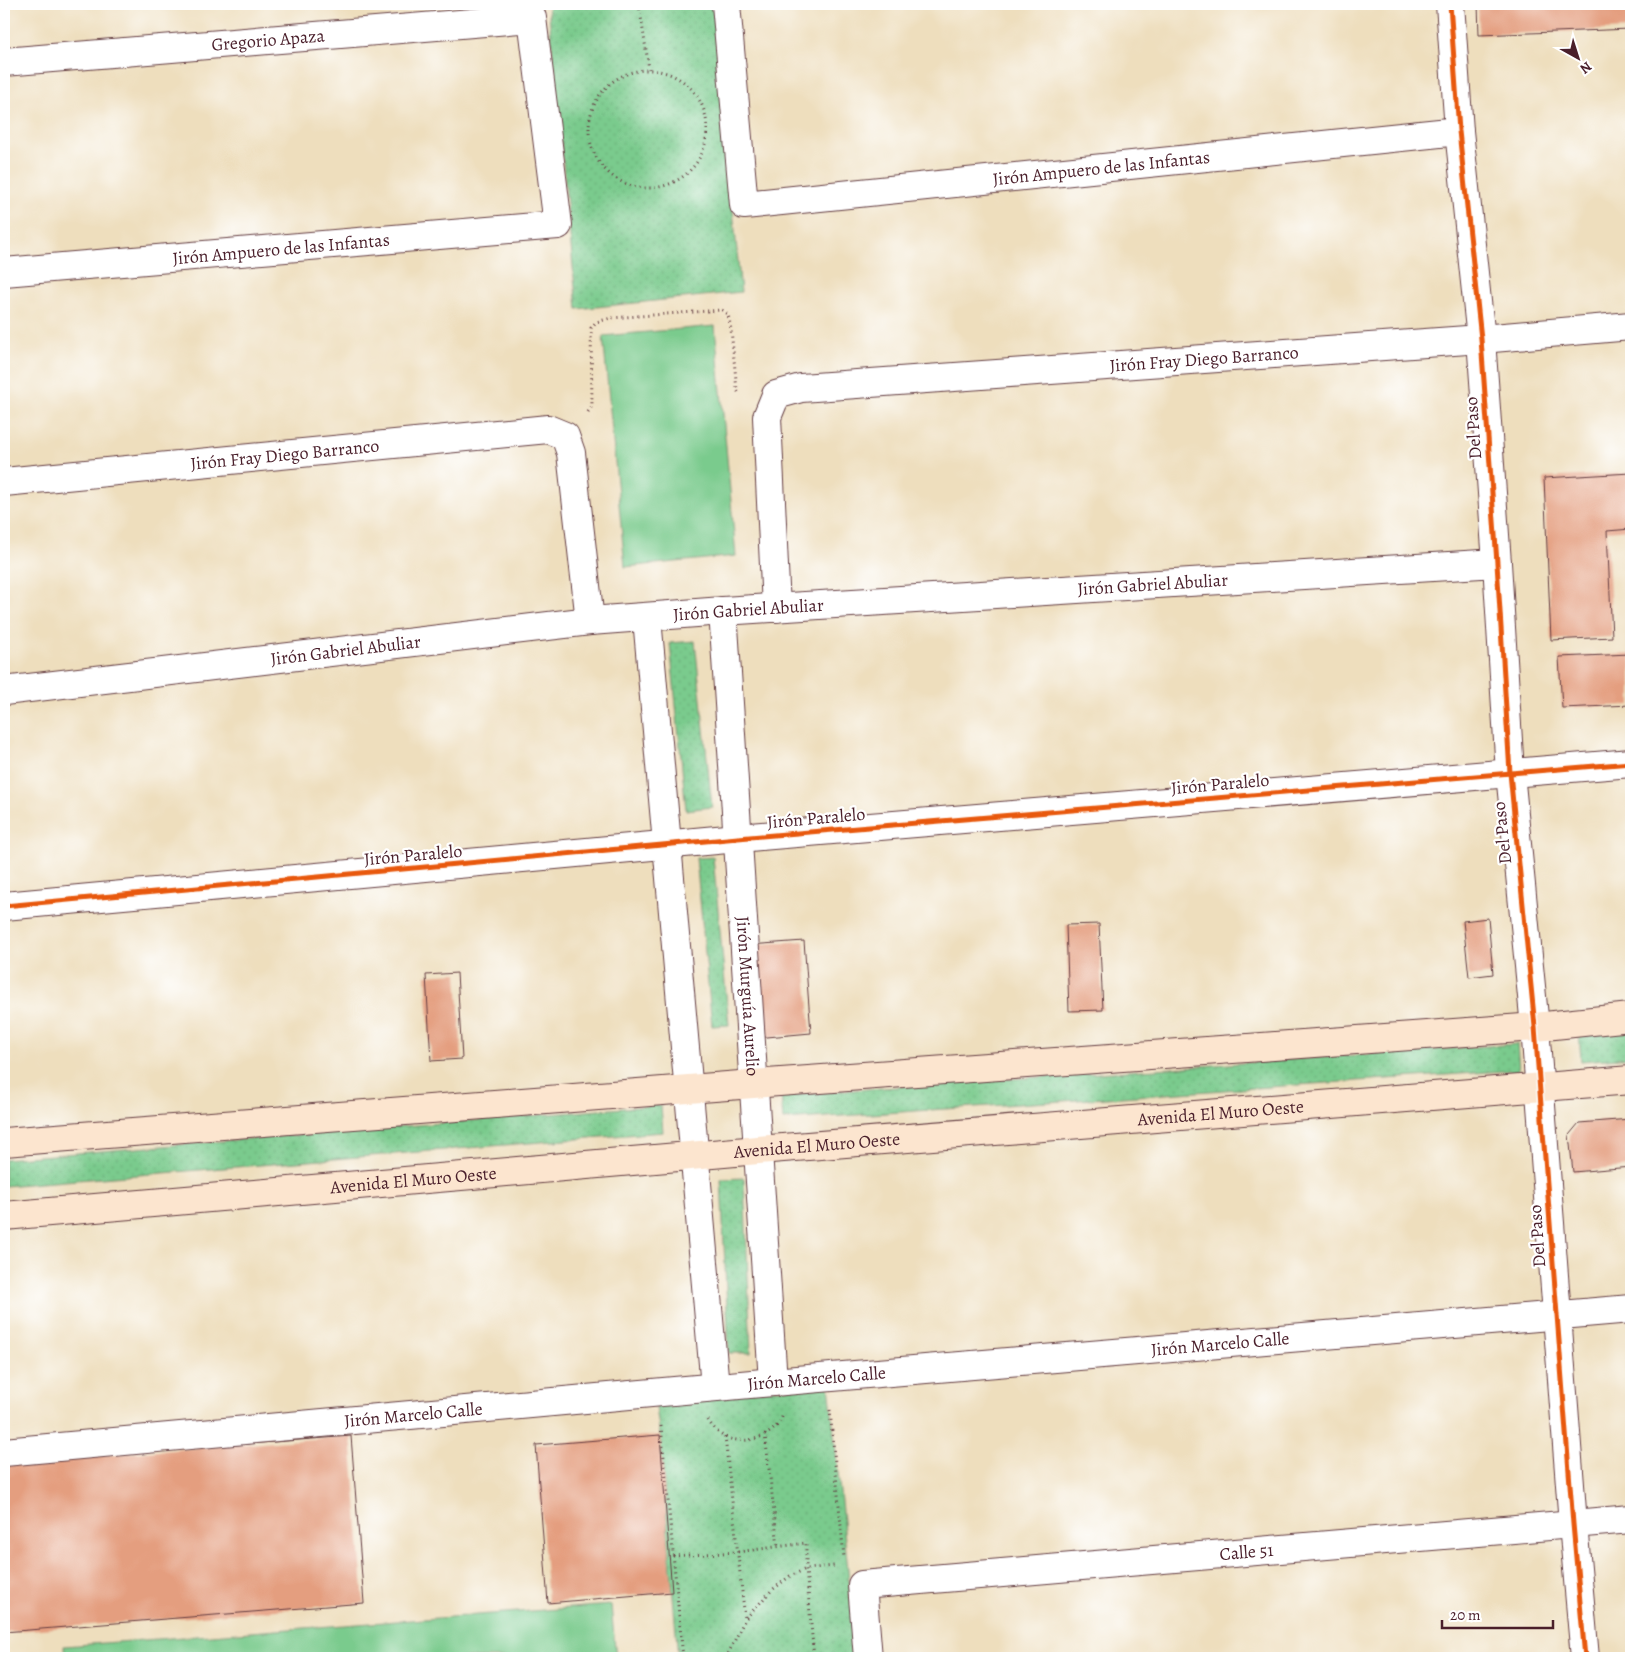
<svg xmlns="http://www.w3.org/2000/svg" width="1635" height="1662" font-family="Alegreya,serif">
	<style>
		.grass { fill: url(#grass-dots); stroke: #62755c }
		.garden { fill: #7acb8d; stroke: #62755c }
		.building { fill: #e49e7f }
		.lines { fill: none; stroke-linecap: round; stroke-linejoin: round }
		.street-casing { stroke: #633c41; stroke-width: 30 }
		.secondary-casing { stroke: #633c41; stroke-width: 30 }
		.path { stroke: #633c41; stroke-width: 3; stroke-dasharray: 1 4; stroke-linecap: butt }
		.street { stroke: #fff; stroke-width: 28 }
		.secondary { stroke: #fce5cf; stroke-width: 28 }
		.cycleway-casing { stroke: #fff; stroke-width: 8 }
		.cycleway { stroke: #e8590c; stroke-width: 5 }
		.labels { text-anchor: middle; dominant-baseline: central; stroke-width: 4.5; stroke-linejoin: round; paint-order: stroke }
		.street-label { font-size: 18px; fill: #4a1f2b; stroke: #fff }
	</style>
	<defs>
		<pattern id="grass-dots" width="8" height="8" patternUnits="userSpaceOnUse" patternTransform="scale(1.25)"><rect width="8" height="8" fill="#7acb8d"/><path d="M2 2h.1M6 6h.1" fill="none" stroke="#6bae7a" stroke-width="1.8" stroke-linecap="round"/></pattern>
	</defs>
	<rect width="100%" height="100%" fill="#fff"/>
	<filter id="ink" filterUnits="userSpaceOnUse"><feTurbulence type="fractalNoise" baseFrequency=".02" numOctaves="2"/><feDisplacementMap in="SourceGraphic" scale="10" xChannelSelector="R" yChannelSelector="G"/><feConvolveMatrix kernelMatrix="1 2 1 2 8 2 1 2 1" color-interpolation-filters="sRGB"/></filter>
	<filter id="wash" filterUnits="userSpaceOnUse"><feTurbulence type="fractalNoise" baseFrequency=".0096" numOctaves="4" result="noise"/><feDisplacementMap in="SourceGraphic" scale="20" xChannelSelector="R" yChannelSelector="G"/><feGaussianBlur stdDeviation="1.12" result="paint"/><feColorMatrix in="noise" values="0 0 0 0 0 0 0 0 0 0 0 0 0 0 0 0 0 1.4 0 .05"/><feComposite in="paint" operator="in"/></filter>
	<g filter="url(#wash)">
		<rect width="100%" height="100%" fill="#eedebd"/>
		<g class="grass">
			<polygon points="548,4 713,4 741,292 577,309"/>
			<polygon points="695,641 712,807 686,810 670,643"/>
			<polygon points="713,857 729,1025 712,1026 696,858"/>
			<polygon points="1631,1028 1631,1057 1581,1061 1579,1033"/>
			<polygon points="1517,1044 1519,1070 783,1120 781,1095"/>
			<polygon points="661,1105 663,1132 4,1186 4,1159"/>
			<polygon points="744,1178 751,1353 729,1353 721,1179"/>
			<polygon points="829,1384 857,1658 678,1658 660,1435 655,1401"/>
		</g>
		<g class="garden">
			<polygon points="715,326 736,556 625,567 603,336"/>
			<polygon points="611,1605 616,1658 65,1658 64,1646"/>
		</g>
		<g id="blocks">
			<g class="building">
				<polygon points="1478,4 1631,4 1631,29 1479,35"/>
				<polygon points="1631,473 1631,529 1607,531 1612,637 1551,640 1544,478"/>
				<polygon points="1631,654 1631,705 1562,708 1559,657"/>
				<polygon points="1488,918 1493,974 1469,977 1463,921"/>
				<polygon points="1099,924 1103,1010 1069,1011 1066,925"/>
				<polygon points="804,941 811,1033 756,1038 749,945"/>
				<polygon points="457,973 462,1059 431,1061 426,975"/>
				<polygon points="1631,1119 1631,1167 1573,1172 1569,1135 1579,1123"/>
				<polygon points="660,1435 672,1592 548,1603 536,1445"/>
				<polygon points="351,1436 364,1603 4,1632 4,1463"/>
			</g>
		</g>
	</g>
	<g filter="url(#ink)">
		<use href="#blocks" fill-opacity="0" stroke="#633c41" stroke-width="1"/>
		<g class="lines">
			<g class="street-casing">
				<g id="street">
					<path id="s1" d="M 726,4 L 744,205 L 1459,131"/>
					<polyline points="1450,4 1459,131 1481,339 1497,563 1510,773 1535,1027 1573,1524 1585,1658"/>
					<path id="s2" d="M 4,62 L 532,18 L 558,225 L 4,272"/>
					<path id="s3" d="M 4,482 L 548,429 L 565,436 L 571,453 L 590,621"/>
					<path id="s4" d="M 776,608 L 767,417 L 776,395 L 801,388 L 1481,339 L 1631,326"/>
					<path id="s5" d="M 723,611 L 773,1382"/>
					<polyline points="647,618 715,1387"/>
					<path id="s6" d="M 4,691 L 590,621 L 723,611 L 1497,563"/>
					<polyline points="4,906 738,838 1631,763"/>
					<path id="s7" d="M 4,1452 L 773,1382 L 1631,1309"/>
					<path id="s8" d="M 868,1658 L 862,1585 L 1631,1519"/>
				</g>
			</g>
			<g class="secondary-casing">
				<g id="secondary">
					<polyline points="4,1142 753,1084 1535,1027 1631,1017"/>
					<path id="s9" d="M 4,1216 L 758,1150 L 1631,1080"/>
				</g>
			</g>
			<g class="path">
				<polyline points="639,4 649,69"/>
				<circle cx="648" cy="129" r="59"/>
				<polyline points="588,412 592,406 591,328 596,322 611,318 722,310 728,314 731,329 737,390 740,395"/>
				<polyline points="830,1410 844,1558"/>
				<path d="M 708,1420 C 712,1427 720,1436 728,1438 C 748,1445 777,1436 783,1414"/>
				<polyline points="661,1426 683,1658"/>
				<polyline points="765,1434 778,1547"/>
				<polyline points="725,1437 745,1619"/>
				<polyline points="673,1556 737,1552 806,1543 806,1569 814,1658"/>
				<polyline points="726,1658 745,1619 771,1591 790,1576 806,1569 834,1566"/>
			</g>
			<use href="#street" class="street"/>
			<use href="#secondary" class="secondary"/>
			<g class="cycleway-casing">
				<g id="cycleway">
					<polyline points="1450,4 1459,131 1481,339 1497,563 1510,773 1535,1027 1573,1524 1585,1658"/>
					<polyline points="4,906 738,838 1631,763"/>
				</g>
			</g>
			<use href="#cycleway" class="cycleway"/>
		</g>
	</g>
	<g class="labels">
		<g class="street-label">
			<text stroke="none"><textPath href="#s2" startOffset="265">Gregorio Apaza</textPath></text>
			<text stroke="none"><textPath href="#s1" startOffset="561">Jirón Ampuero de las Infantas</textPath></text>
			<text transform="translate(281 249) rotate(-5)">Jirón Ampuero de las Infantas</text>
			<text stroke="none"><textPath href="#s4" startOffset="645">Jirón Fray Diego Barranco</textPath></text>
			<text transform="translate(1473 428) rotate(-94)">Del Paso</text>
			<text stroke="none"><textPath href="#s3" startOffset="282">Jirón Fray Diego Barranco</textPath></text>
			<text stroke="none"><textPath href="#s6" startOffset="1154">Jirón Gabriel Abuliar</textPath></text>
			<text stroke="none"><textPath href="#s6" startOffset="749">Jirón Gabriel Abuliar</textPath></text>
			<text stroke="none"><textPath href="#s6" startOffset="344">Jirón Gabriel Abuliar</textPath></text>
			<text transform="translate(1220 784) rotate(-5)">Jirón Paralelo</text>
			<text transform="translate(816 818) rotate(-5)">Jirón Paralelo</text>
			<text transform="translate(1502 833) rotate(-96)">Del Paso</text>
			<text transform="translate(413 855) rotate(-5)">Jirón Paralelo</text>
			<text stroke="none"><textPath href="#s5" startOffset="386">Jirón Murguía Aurelio</textPath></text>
			<text stroke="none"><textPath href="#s9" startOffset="1221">Avenida El Muro Oeste</textPath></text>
			<text stroke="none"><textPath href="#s9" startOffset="816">Avenida El Muro Oeste</textPath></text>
			<text stroke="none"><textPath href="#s9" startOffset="411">Avenida El Muro Oeste</textPath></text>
			<text transform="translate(1537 1236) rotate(-94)">Del Paso</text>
			<text stroke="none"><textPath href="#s7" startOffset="1221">Jirón Marcelo Calle</textPath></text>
			<text stroke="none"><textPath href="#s7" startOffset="816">Jirón Marcelo Calle</textPath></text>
			<text stroke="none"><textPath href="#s7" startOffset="411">Jirón Marcelo Calle</textPath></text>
			<text stroke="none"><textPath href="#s8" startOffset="459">Calle 51</textPath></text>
		</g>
	</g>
	<rect width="1635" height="1662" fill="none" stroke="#fff" stroke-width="20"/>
	<g transform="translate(1578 58) rotate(141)" stroke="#ffffff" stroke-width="4" paint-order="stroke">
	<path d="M0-4L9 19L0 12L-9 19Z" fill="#4a1f2b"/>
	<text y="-8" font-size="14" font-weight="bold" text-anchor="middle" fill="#4a1f2b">N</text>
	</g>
	<path d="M1442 1620v8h111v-8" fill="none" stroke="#4a1f2b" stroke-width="2.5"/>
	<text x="1450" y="1620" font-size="15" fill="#4a1f2b" stroke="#ffffff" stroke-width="4" paint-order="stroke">20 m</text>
</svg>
